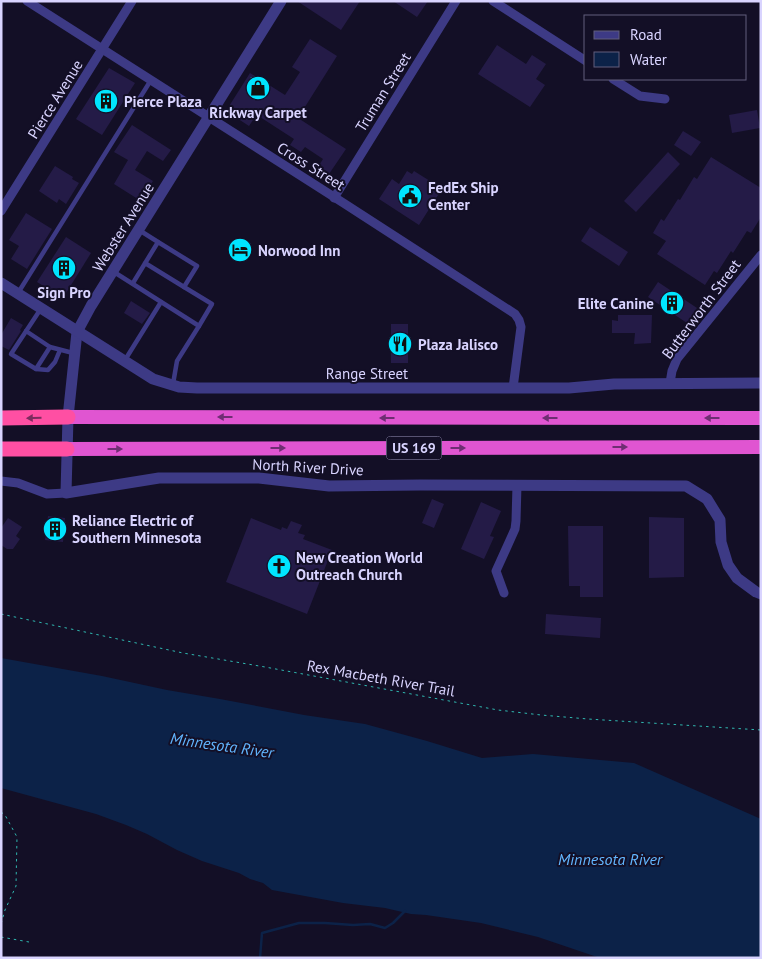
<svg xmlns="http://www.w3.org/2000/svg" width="762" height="959" font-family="'PT Sans',sans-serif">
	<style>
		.water { fill: #0c2248 }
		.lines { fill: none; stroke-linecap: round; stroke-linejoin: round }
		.stream { stroke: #0c2248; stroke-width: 2.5 }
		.building { fill: #241b47 }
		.path { stroke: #2fb8b0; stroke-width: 1; stroke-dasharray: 2.5 4; stroke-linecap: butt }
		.service { stroke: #3d3a85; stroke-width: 4.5 }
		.minor { stroke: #3d3a85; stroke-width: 9 }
		.tertiary { stroke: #3d3a85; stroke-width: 11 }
		.trunk { stroke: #e055d1; stroke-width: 14 }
		.motorway { stroke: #ff4fa3; stroke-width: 15 }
		.oneway { fill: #6f2e73 }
		.oneway2 { fill: #7d2c5e }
		.labels { text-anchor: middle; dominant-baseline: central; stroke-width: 4; stroke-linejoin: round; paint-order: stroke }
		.shield { fill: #130f26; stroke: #9e99be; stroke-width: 1 }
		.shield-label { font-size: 14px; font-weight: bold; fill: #d9d4ff }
		.street-label { font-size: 15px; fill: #d9d4ff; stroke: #130f26 }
		.poi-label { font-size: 15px; font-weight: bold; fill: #d9d4ff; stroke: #130f26; text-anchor: start }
		.water-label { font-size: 16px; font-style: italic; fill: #62b6ff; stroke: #130f26 }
	</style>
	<rect width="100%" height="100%" fill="#130f26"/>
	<polygon class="water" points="1,658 102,676 167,690 220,699 304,715 365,724 427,741 482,758 533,754 634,763 761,819 761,958 600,958 538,937 481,923 426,915 411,914 385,908 343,903 272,890 263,883 250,879 239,873 202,861 177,850 147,834 126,825 96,814 1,788"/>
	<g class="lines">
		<polyline class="stream" points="260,958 262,933 299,923 325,923 353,925 370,924 385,928 393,923 405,911"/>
	</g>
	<g class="building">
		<polygon points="297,1 360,1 341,30"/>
		<polygon points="393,1 428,1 417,17"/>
		<polygon points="310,39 337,56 298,118 346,149 329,174 318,167 323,159 305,147 301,152 290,145 294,139 260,117 256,122 253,120 249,126 226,111 250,73 285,95 300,72 292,67"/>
		<polygon points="497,45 526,64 532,55 546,64 536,79 545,85 530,107 478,74"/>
		<polygon points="109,68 135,83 102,135 76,119"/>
		<polygon points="757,110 760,128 732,133 729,115"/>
		<polygon points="132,125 171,150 163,161 147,151 135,170 153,181 141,201 114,184 128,160 114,152"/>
		<polygon points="683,131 701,142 691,156 674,145"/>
		<polygon points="668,152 680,164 636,212 624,201"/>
		<polygon points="711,157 761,188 761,217 751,233 747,231 733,253 731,251 717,273 714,271 705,285 657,254 666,241 653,233 661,219 664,221 678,199 680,200 694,177 697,179"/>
		<polygon points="55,166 73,177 72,179 79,183 66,204 59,199 57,203 39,191"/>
		<polygon points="407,171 412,174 414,171 430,181 428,184 440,192 419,225 379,199 392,179 399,184"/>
		<polygon points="26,213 52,229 27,269 11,259 19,246 9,240"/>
		<polygon points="590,227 628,252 619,266 581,241"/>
		<polygon points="66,237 91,253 63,298 37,282"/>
		<polygon points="658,282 697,308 687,323 648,297"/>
		<polygon points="131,301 150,313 142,324 124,313"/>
		<polygon points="618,315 652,315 651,343 634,344 635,333 612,333 612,320 618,321"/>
		<polygon points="11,318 23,325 20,330 21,331 9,350 1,346 1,335"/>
		<rect x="391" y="324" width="17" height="39"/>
		<polygon points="432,499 444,504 434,528 422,523"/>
		<polygon points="481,502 501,511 490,536 494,537 484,559 461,549"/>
		<polygon points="48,516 65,518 63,542 45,540"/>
		<polygon points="649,517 684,518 684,577 649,578"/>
		<polygon points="8,518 22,527 16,536 20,539 13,549 7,549 1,545 1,528"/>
		<polygon points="251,518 281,530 282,527 287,529 291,521 302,525 298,533 305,535 303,539 332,550 307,614 226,582"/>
		<polygon points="568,526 603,526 603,597 580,597 580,586 569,586"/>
		<polygon points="546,614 601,618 600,638 545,634"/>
	</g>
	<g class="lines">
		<g class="path">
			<polyline points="1,614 183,653 265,667 498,710 541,715 588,719 761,730"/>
			<polyline points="1,812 5,815 17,837 16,886 5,910 1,924"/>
			<polyline points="1,937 29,942"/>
		</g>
		<g class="service">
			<polyline points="139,230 158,242"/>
			<polyline points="114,272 199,326 177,361 173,384"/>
			<polyline points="133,283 158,242 197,266 184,287 145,263"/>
			<polyline points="184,287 212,304 199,326"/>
			<polyline points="18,293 151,80"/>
			<polyline points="40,310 11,354 36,369 50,347 73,353"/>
			<polyline points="26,331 50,347"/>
			<polyline points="125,360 161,302"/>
			<polyline points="36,369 48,370 55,362 60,350"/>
		</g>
		<g class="minor">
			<polyline points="27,1 345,204 515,314 519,320 521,327 513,388"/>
			<polyline points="493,1 586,61"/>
			<polyline points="613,79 640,96 665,99"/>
			<polyline points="334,198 456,1"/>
			<polyline points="1,211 132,1"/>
			<polyline points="670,383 672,371 677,359 761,255"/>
			<polyline points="1,481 18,483 47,494 66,493"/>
			<polyline points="504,593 496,571 515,529 516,521 517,485"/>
		</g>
		<g class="tertiary">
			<polyline points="281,1 91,306 77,332 68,417 66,493 159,478 259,478 329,486 420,485 686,486 707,499 720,520 721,542 728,565 737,578 756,592 761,594"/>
			<polyline points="1,283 153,379 179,387 197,388 569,388 614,384 761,383"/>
		</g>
		<g class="trunk">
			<polyline points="68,417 761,418"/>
			<polyline points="67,449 761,447"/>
		</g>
		<g class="motorway">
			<polyline points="1,418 68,417"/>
			<polyline points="1,449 67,449"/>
		</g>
	</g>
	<defs><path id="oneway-solid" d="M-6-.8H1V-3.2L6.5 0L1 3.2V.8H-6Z" transform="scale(1.25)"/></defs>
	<g class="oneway">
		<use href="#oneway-solid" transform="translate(225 417) rotate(-180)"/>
		<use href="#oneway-solid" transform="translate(387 418) rotate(-180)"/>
		<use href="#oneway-solid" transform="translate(550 418) rotate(-180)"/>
		<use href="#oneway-solid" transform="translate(712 418) rotate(-180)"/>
		<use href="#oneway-solid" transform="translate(620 447)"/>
		<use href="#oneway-solid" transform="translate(278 448)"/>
		<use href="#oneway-solid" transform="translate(458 448)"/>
		<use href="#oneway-solid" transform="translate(115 449)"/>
	</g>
	<use class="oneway2" href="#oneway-solid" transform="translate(34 418) rotate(179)"/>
	<defs>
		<g id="shop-disc" transform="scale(1.25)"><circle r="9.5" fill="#00e5ff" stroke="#130f26"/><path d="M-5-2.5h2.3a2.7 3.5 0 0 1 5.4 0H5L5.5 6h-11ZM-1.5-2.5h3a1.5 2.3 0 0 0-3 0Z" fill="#111"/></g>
		<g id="building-disc" transform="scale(1.25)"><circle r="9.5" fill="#00e5ff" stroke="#130f26"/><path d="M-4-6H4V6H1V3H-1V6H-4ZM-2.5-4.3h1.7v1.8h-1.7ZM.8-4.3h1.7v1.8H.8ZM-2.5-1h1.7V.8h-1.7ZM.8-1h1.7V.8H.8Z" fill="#111"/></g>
		<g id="civic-disc" transform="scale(1.25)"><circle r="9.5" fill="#00e5ff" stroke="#130f26"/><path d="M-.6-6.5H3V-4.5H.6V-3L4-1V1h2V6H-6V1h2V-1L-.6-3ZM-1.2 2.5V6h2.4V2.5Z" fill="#111"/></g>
		<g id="hotel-disc" transform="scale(1.25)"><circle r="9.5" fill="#00e5ff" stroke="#130f26"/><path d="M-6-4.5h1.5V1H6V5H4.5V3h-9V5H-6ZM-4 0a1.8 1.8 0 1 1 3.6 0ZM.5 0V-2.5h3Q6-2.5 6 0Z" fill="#111"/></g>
		<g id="restaurant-disc" transform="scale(1.25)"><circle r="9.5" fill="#00e5ff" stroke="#130f26"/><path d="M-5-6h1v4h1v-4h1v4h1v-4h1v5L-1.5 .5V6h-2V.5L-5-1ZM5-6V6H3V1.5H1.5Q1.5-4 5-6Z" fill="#111"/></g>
		<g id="church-disc" transform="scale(1.25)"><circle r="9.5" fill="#00e5ff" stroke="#130f26"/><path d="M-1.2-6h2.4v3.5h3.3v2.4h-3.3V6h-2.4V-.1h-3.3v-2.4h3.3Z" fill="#111"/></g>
	</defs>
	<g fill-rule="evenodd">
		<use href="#shop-disc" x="258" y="88"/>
		<use href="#building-disc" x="106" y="101"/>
		<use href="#civic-disc" x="410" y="196"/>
		<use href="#hotel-disc" x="240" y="250"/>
		<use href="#building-disc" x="64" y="268"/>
		<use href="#building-disc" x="672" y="303"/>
		<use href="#restaurant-disc" x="400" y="344"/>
		<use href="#building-disc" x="55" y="529"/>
		<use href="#church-disc" x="279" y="566"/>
	</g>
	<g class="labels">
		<rect class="shield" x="386.5" y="436.5" width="55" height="23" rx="4"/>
		<g class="shield-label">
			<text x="414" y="448">US 169</text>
		</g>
		<g class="street-label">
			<text transform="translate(383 92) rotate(-58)">Truman Street</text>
			<text transform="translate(55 99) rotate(-58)">Pierce Avenue</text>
			<text transform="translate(311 166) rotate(32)">Cross Street</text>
			<text transform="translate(123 227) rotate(-58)">Webster Avenue</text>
			<text transform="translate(701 309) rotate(-53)">Butterworth Street</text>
			<text x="367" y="373">Range Street</text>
			<text transform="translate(308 467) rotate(3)">North River Drive</text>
			<text transform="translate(381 678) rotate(10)">Rex Macbeth River Trail</text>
		</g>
		<g class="poi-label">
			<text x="124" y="101">Pierce Plaza</text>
			<text x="258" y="112" text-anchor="middle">Rickway Carpet</text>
			<text x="428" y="187">FedEx Ship<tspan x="428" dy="17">Center</tspan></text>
			<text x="258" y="250">Norwood Inn</text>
			<text x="64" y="292" text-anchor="middle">Sign Pro</text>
			<text x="654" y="303" text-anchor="end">Elite Canine</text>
			<text x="418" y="344">Plaza Jalisco</text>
			<text x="72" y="520">Reliance Electric of<tspan x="72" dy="17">Southern Minnesota</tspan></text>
			<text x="296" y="557">New Creation World<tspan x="296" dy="17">Outreach Church</tspan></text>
		</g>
		<g class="water-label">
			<text transform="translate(222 745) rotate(8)">Minnesota River</text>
			<text x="610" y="859">Minnesota River</text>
		</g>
	</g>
	<rect width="762" height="959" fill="none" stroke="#d9d4ff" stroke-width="5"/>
	<rect x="584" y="15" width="162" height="65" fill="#130f26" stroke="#625e7d"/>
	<rect x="594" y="31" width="25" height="8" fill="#3d3a85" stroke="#625e7d"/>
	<text x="630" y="40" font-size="15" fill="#d9d4ff">Road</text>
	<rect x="594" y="52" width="25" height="15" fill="#0c2248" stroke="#625e7d"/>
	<text x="630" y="65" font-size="15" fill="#d9d4ff">Water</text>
</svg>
